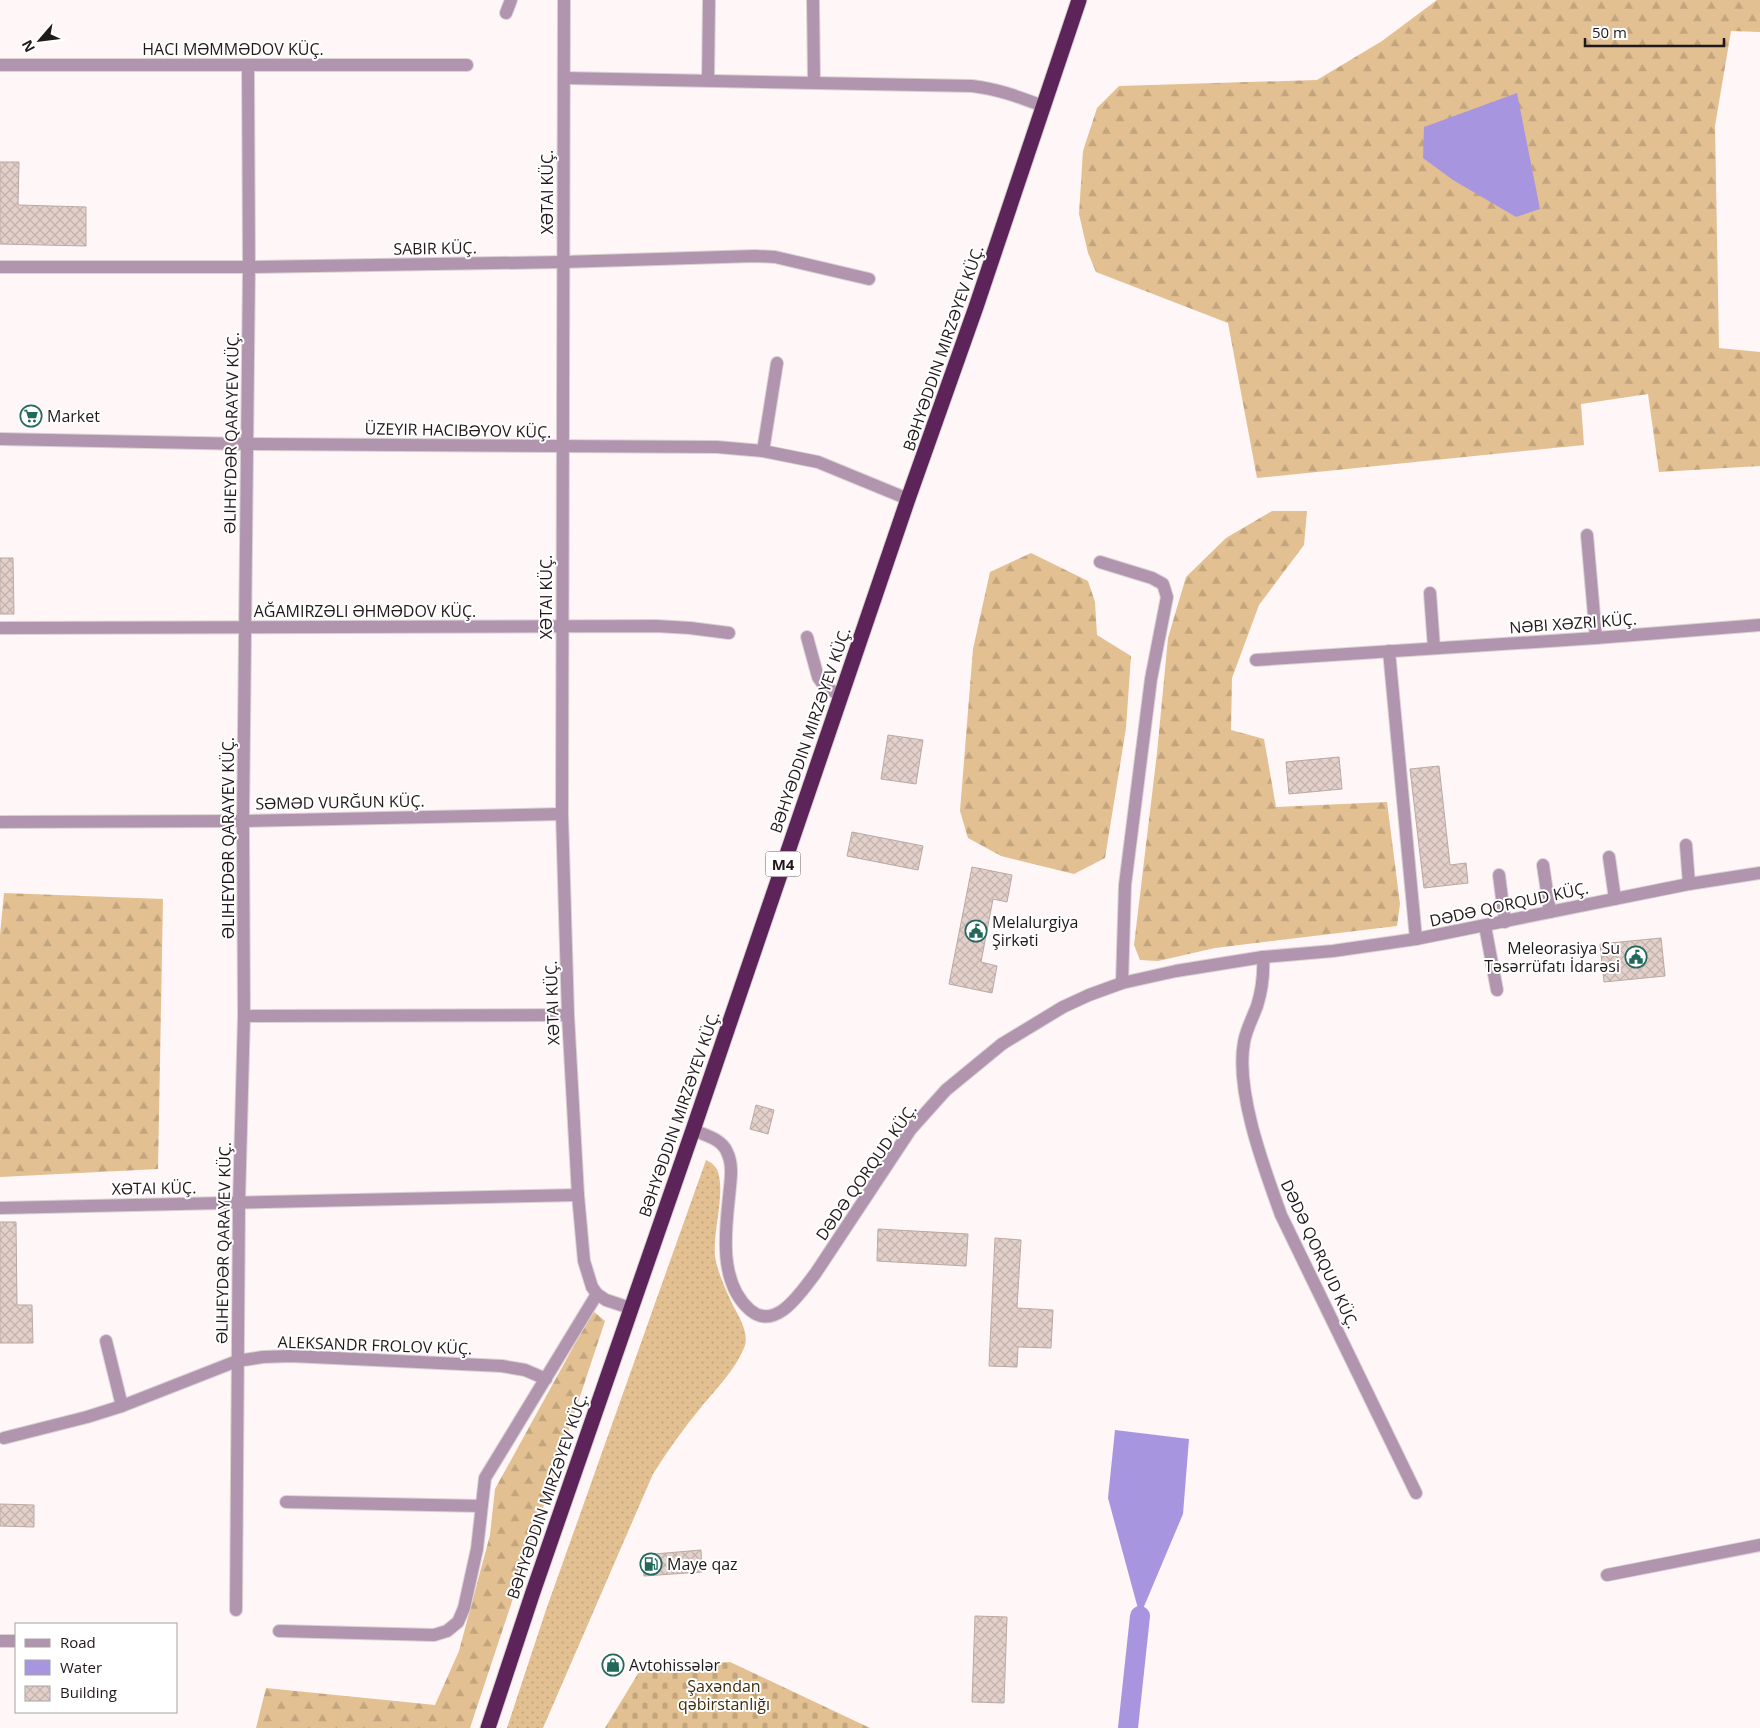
<svg xmlns="http://www.w3.org/2000/svg" width="1760" height="1728" font-family="'Open Sans',sans-serif">
	<style>
		.grass { fill: url(#grass-dots) }
		.forest { fill: url(#forest-firs) }
		.cemetery { fill: url(#cemetery-stones) }
		.water { fill: #a895e0 }
		.lines { fill: none; stroke-linecap: round; stroke-linejoin: round }
		.canal { stroke: #a895e0; stroke-width: 20 }
		.building { fill: url(#building-cross-hatch); stroke: #bba9a2 }
		.minor-casing { stroke: #dad2d4; stroke-width: 14 }
		.highway-casing { stroke: #dad2d4; stroke-width: 17 }
		.minor { stroke: #b195ae; stroke-width: 12 }
		.highway { stroke: #5c2459; stroke-width: 15 }
		.labels { text-anchor: middle; dominant-baseline: central; stroke-width: 4; stroke-linejoin: round; paint-order: stroke }
		.shield { fill: #fff; stroke: #635d5f; stroke-width: 1 }
		.shield-label { font-size: 15px; font-weight: bold; fill: #20181a }
		.street-label { font-size: 16px; fill: #20181a; stroke: #fff }
		.poi-label { font-size: 16px; fill: #20181a; stroke: #fff; text-anchor: start }
		.park-label { font-size: 16px; fill: #402b0a; stroke: #fff }
	</style>
	<defs>
		<pattern id="grass-dots" width="8" height="8" patternUnits="userSpaceOnUse" patternTransform="scale(1.25)"><rect width="8" height="8" fill="#e2c092"/><path d="M2 2h.1M6 6h.1" fill="none" stroke="#c2a47d" stroke-width="1.8" stroke-linecap="round"/></pattern>
		<pattern id="forest-firs" width="22" height="20" patternUnits="userSpaceOnUse" patternTransform="scale(1.25)"><rect width="22" height="20" fill="#e2c092"/><path d="M5 1l3.5 6h-7zM16 11l3.5 6h-7z" fill="#c2a47d"/></pattern>
		<pattern id="cemetery-stones" width="16" height="16" patternUnits="userSpaceOnUse" patternTransform="scale(1.25)"><rect width="16" height="16" fill="#e2c092"/><path d="M2 7V4a2 2 0 0 1 4 0v3zM10 15v-3a2 2 0 0 1 4 0v3z" fill="#c2a47d"/></pattern>
		<pattern id="building-cross-hatch" width="8" height="8" patternUnits="userSpaceOnUse" patternTransform="scale(1.25)"><rect width="8" height="8" fill="#e3d0ca"/><path d="M0 0l8 8M0 8l8-8" fill="none" stroke="#c2b2ad"/></pattern>
	</defs>
	<rect width="100%" height="100%" fill="#fef6f7"/>
	<path class="grass" d="M 706,1160 C 713,1163 718,1168 719,1176 C 724,1198 713,1231 715,1256 C 717,1270 724,1286 730,1299 C 736,1313 751,1332 744,1348 C 735,1370 717,1388 702,1406 C 684,1428 668,1450 653,1474 L 543,1728 L 507,1728 L 546,1610 Z"/>
	<g class="forest">
		<polygon points="1437,0 1760,0 1760,32 1731,31 1715,126 1719,348 1760,352 1760,466 1659,472 1648,394 1581,404 1584,445 1257,478 1228,323 1096,272 1088,253 1079,214 1083,151 1097,108 1119,86 1317,80 1382,41"/>
		<polygon points="1272,511 1307,511 1304,545 1259,605 1232,678 1231,730 1264,739 1276,807 1387,802 1400,904 1397,926 1215,948 1158,961 1140,960 1134,945 1157,753 1168,638 1186,577 1226,538"/>
		<polygon points="1031,553 1088,581 1095,602 1097,635 1131,656 1126,728 1105,858 1074,874 1001,856 968,838 960,811 973,649 990,572"/>
		<polygon points="4,893 163,899 158,1169 0,1177 0,935"/>
		<polygon points="593,1311 605,1321 470,1728 256,1728 266,1688 435,1705 459,1651 490,1535 495,1489"/>
	</g>
	<polygon class="cemetery" points="730,1662 870,1728 605,1728 642,1667"/>
	<g class="water">
		<polygon points="1517,93 1540,209 1516,217 1453,180 1423,158 1424,127"/>
		<polygon points="1115,1430 1189,1439 1183,1514 1140,1616 1108,1498"/>
	</g>
	<g class="lines">
		<polyline class="canal" points="1128,1728 1140,1616"/>
	</g>
	<g class="building">
		<polygon points="0,162 19,162 18,205 86,207 86,246 0,244"/>
		<polygon points="0,558 13,558 14,614 0,614"/>
		<polygon points="888,735 923,740 916,784 881,779"/>
		<polygon points="1339,757 1342,789 1289,794 1286,762"/>
		<polygon points="1439,766 1450,865 1466,863 1468,883 1424,888 1410,769"/>
		<polygon points="852,832 923,846 918,870 847,856"/>
		<polygon points="972,867 1012,875 1007,902 993,899 981,962 997,966 992,993 949,984"/>
		<polygon points="1661,938 1665,976 1604,982 1600,944"/>
		<polygon points="756,1105 774,1110 768,1134 750,1129"/>
		<polygon points="0,1222 16,1222 17,1305 32,1305 33,1343 0,1343"/>
		<polygon points="878,1229 968,1234 966,1266 877,1261"/>
		<polygon points="995,1238 1021,1240 1017,1308 1053,1310 1051,1348 1018,1347 1017,1367 989,1366"/>
		<polygon points="0,1504 34,1505 34,1527 0,1526"/>
		<polygon points="701,1550 702,1572 644,1576 643,1555"/>
		<polygon points="975,1616 1007,1617 1004,1703 972,1702"/>
	</g>
	<g class="lines">
		<g class="minor-casing">
			<g id="minor">
				<polyline points="564,0 562,814 568,1015 578,1195 584,1261 592,1287 597,1294 606,1300 630,1308"/>
				<polyline points="813,0 814,82"/>
				<polyline points="506,13 511,0"/>
				<polyline points="0,65 467,65"/>
				<path d="M 564,78 L 972,86 C 998,89 1019,97 1043,106"/>
				<polyline points="708,80 709,1"/>
				<polyline points="0,267 249,267 563,262 755,256 775,257 869,279"/>
				<polyline points="0,439 247,444 717,447 763,451 818,462 908,499"/>
				<polyline points="763,451 777,363"/>
				<polyline points="1587,535 1596,638"/>
				<polyline points="1100,562 1152,578 1163,584 1167,597 1151,679 1125,885 1122,983"/>
				<polyline points="1430,593 1434,648"/>
				<polyline points="0,628 656,626 690,628 729,633"/>
				<polyline points="807,637 818,677 825,687 840,695"/>
				<polyline points="1389,651 1416,939"/>
				<polyline points="1256,660 1596,638 1760,625"/>
				<polyline points="0,822 243,821 562,814"/>
				<polyline points="1686,845 1689,884"/>
				<polyline points="1609,857 1615,899"/>
				<polyline points="1543,865 1550,912"/>
				<polyline points="1499,875 1505,922"/>
				<polyline points="1485,926 1497,990"/>
				<path d="M 1263,957 C 1264,974 1262,990 1257,1006 C 1253,1017 1246,1030 1244,1042 C 1235,1091 1264,1168 1281,1215 L 1416,1493"/>
				<polyline points="244,1016 568,1015"/>
				<path d="M 693,1130 C 705,1135 722,1139 727,1152 C 734,1166 730,1183 729,1197 C 725,1233 719,1283 750,1310 C 776,1332 801,1292 815,1274 L 911,1129 L 946,1090 L 1002,1044 L 1063,1007 L 1089,995 L 1122,983 L 1176,971 L 1263,957 L 1333,951 L 1416,939 L 1689,884 L 1760,873"/>
				<polyline points="0,1208 578,1195"/>
				<polyline points="106,1341 122,1406"/>
				<polyline points="4,1438 87,1417 122,1406 237,1361 263,1357 291,1356 502,1366 525,1370 546,1379"/>
				<polyline points="286,1502 481,1506"/>
				<polyline points="1607,1575 1760,1545"/>
				<polyline points="236,1610 239,1202 244,1016 243,821 249,267 248,66"/>
				<polyline points="279,1631 434,1635 447,1631 458,1622 464,1608 477,1549 485,1478 597,1294"/>
				<polyline points="0,1641 16,1641"/>
			</g>
		</g>
		<g class="highway-casing">
			<polyline id="highway" points="488,1728 533,1592 693,1130 908,499 976,307 1079,0"/>
		</g>
		<use href="#minor" class="minor"/>
		<use href="#highway" class="highway"/>
	</g>
	<defs>
		<g id="supermarket-ring" transform="scale(1.125)"><circle r="9.5" fill="#fff" stroke="#22695c" stroke-width="1.5"/><path d="M-6-5.5h2.5l.6 2H6L4.5 2H-2.5L-4.4-4H-6ZM-1.5 3.2a1.3 1.3 0 1 0 .1 0ZM3 3.2a1.3 1.3 0 1 0 .1 0Z" fill="#22695c"/></g>
		<g id="civic-ring" transform="scale(1.125)"><circle r="9.5" fill="#fff" stroke="#22695c" stroke-width="1.5"/><path d="M-.6-6.5H3V-4.5H.6V-3L4-1V1h2V6H-6V1h2V-1L-.6-3ZM-1.2 2.5V6h2.4V2.5Z" fill="#22695c"/></g>
		<g id="fuel-ring" transform="scale(1.125)"><circle r="9.5" fill="#fff" stroke="#22695c" stroke-width="1.5"/><path d="M-5.5-6h7V0h2V4h1.3V-2.5L3-4.5l.8-.8L6-3V5H2.5V1h-1V6h-7ZM-4.2-4.7v3.2H.2V-4.7Z" fill="#22695c"/></g>
		<g id="shop-ring" transform="scale(1.125)"><circle r="9.5" fill="#fff" stroke="#22695c" stroke-width="1.5"/><path d="M-5-2.5h2.3a2.7 3.5 0 0 1 5.4 0H5L5.5 6h-11ZM-1.5-2.5h3a1.5 2.3 0 0 0-3 0Z" fill="#22695c"/></g>
	</defs>
	<g fill-rule="evenodd">
		<use href="#supermarket-ring" x="31" y="416"/>
		<use href="#civic-ring" x="976" y="931"/>
		<use href="#civic-ring" x="1636" y="957"/>
		<use href="#fuel-ring" x="651" y="1564"/>
		<use href="#shop-ring" x="613" y="1665"/>
	</g>
	<g class="labels">
		<rect class="shield" x="765.5" y="851.5" width="35" height="25" rx="4"/>
		<g class="shield-label">
			<text x="783" y="864">M4</text>
		</g>
		<g class="street-label">
			<text x="233" y="49">HACI MƏMMƏDOV KÜÇ.</text>
			<text transform="translate(547 192) rotate(-90)">XƏTAI KÜÇ.</text>
			<text transform="translate(435 248) rotate(-1)">SABIR KÜÇ.</text>
			<text transform="translate(943 348) rotate(-71)">BƏHYƏDDIN MIRZƏYEV KÜÇ.</text>
			<text transform="translate(458 430) rotate(1)">ÜZEYIR HACIBƏYOV KÜÇ.</text>
			<text transform="translate(231 433) rotate(-89)">ƏLIHEYDƏR QARAYEV KÜÇ.</text>
			<text transform="translate(546 597) rotate(-90)">XƏTAI KÜÇ.</text>
			<text x="365" y="611">AĞAMIRZƏLI ƏHMƏDOV KÜÇ.</text>
			<text transform="translate(1573 623) rotate(-4)">NƏBI XƏZRI KÜÇ.</text>
			<text transform="translate(810 730) rotate(-71)">BƏHYƏDDIN MIRZƏYEV KÜÇ.</text>
			<text transform="translate(340 802) rotate(-1)">SƏMƏD VURĞUN KÜÇ.</text>
			<text transform="translate(228 838) rotate(-90)">ƏLIHEYDƏR QARAYEV KÜÇ.</text>
			<text transform="translate(1509 904) rotate(-12)">DƏDƏ QORQUD KÜÇ.</text>
			<text transform="translate(552 1003) rotate(-92)">XƏTAI KÜÇ.</text>
			<text transform="translate(679 1114) rotate(-71)">BƏHYƏDDIN MIRZƏYEV KÜÇ.</text>
			<text transform="translate(866 1172) rotate(-55)">DƏDƏ QORQUD KÜÇ.</text>
			<text transform="translate(154 1188) rotate(-1)">XƏTAI KÜÇ.</text>
			<text transform="translate(223 1243) rotate(-89)">ƏLIHEYDƏR QARAYEV KÜÇ.</text>
			<text transform="translate(1320 1254) rotate(65)">DƏDƏ QORQUD KÜÇ.</text>
			<text transform="translate(375 1345) rotate(2)">ALEKSANDR FROLOV KÜÇ.</text>
			<text transform="translate(547 1496) rotate(-71)">BƏHYƏDDIN MIRZƏYEV KÜÇ.</text>
		</g>
		<g class="poi-label">
			<text x="47" y="416">Market</text>
			<text x="992" y="922">Melalurgiya<tspan x="992" dy="18">Şirkəti</tspan></text>
			<text x="1620" y="948" text-anchor="end">Meleorasiya Su<tspan x="1620" dy="18">Təsərrüfatı İdarəsi</tspan></text>
			<text x="667" y="1564">Maye qaz</text>
			<text x="629" y="1665">Avtohissələr</text>
		</g>
		<g class="park-label">
			<text x="724" y="1686">Şaxəndan<tspan x="724" dy="18">qəbirstanlığı</tspan></text>
		</g>
	</g>
	<rect x="15" y="1623" width="162" height="90" fill="#ffffff" stroke="#a6a3a3"/>
	<rect x="25" y="1639" width="25" height="8" fill="#b195ae" stroke="#a6a3a3"/>
	<text x="60" y="1648" font-size="15" fill="#20181a">Road</text>
	<rect x="25" y="1660" width="25" height="15" fill="#a895e0" stroke="#a6a3a3"/>
	<text x="60" y="1673" font-size="15" fill="#20181a">Water</text>
	<rect x="25" y="1686" width="25" height="15" fill="url(#building-cross-hatch)" stroke="#a6a3a3"/>
	<text x="60" y="1698" font-size="15" fill="#20181a">Building</text>
	<g transform="translate(40 40) rotate(242)" stroke="#ffffff" stroke-width="4" paint-order="stroke">
	<path d="M0-4L9 19L0 12L-9 19Z" fill="#20181a"/>
	<text y="-8" font-size="14" font-weight="bold" text-anchor="middle" fill="#20181a">N</text>
	</g>
	<path d="M1585 38v8h139v-8" fill="none" stroke="#20181a" stroke-width="2.5"/>
	<text x="1592" y="38" font-size="15" fill="#20181a" stroke="#ffffff" stroke-width="4" paint-order="stroke">50 m</text>
</svg>
